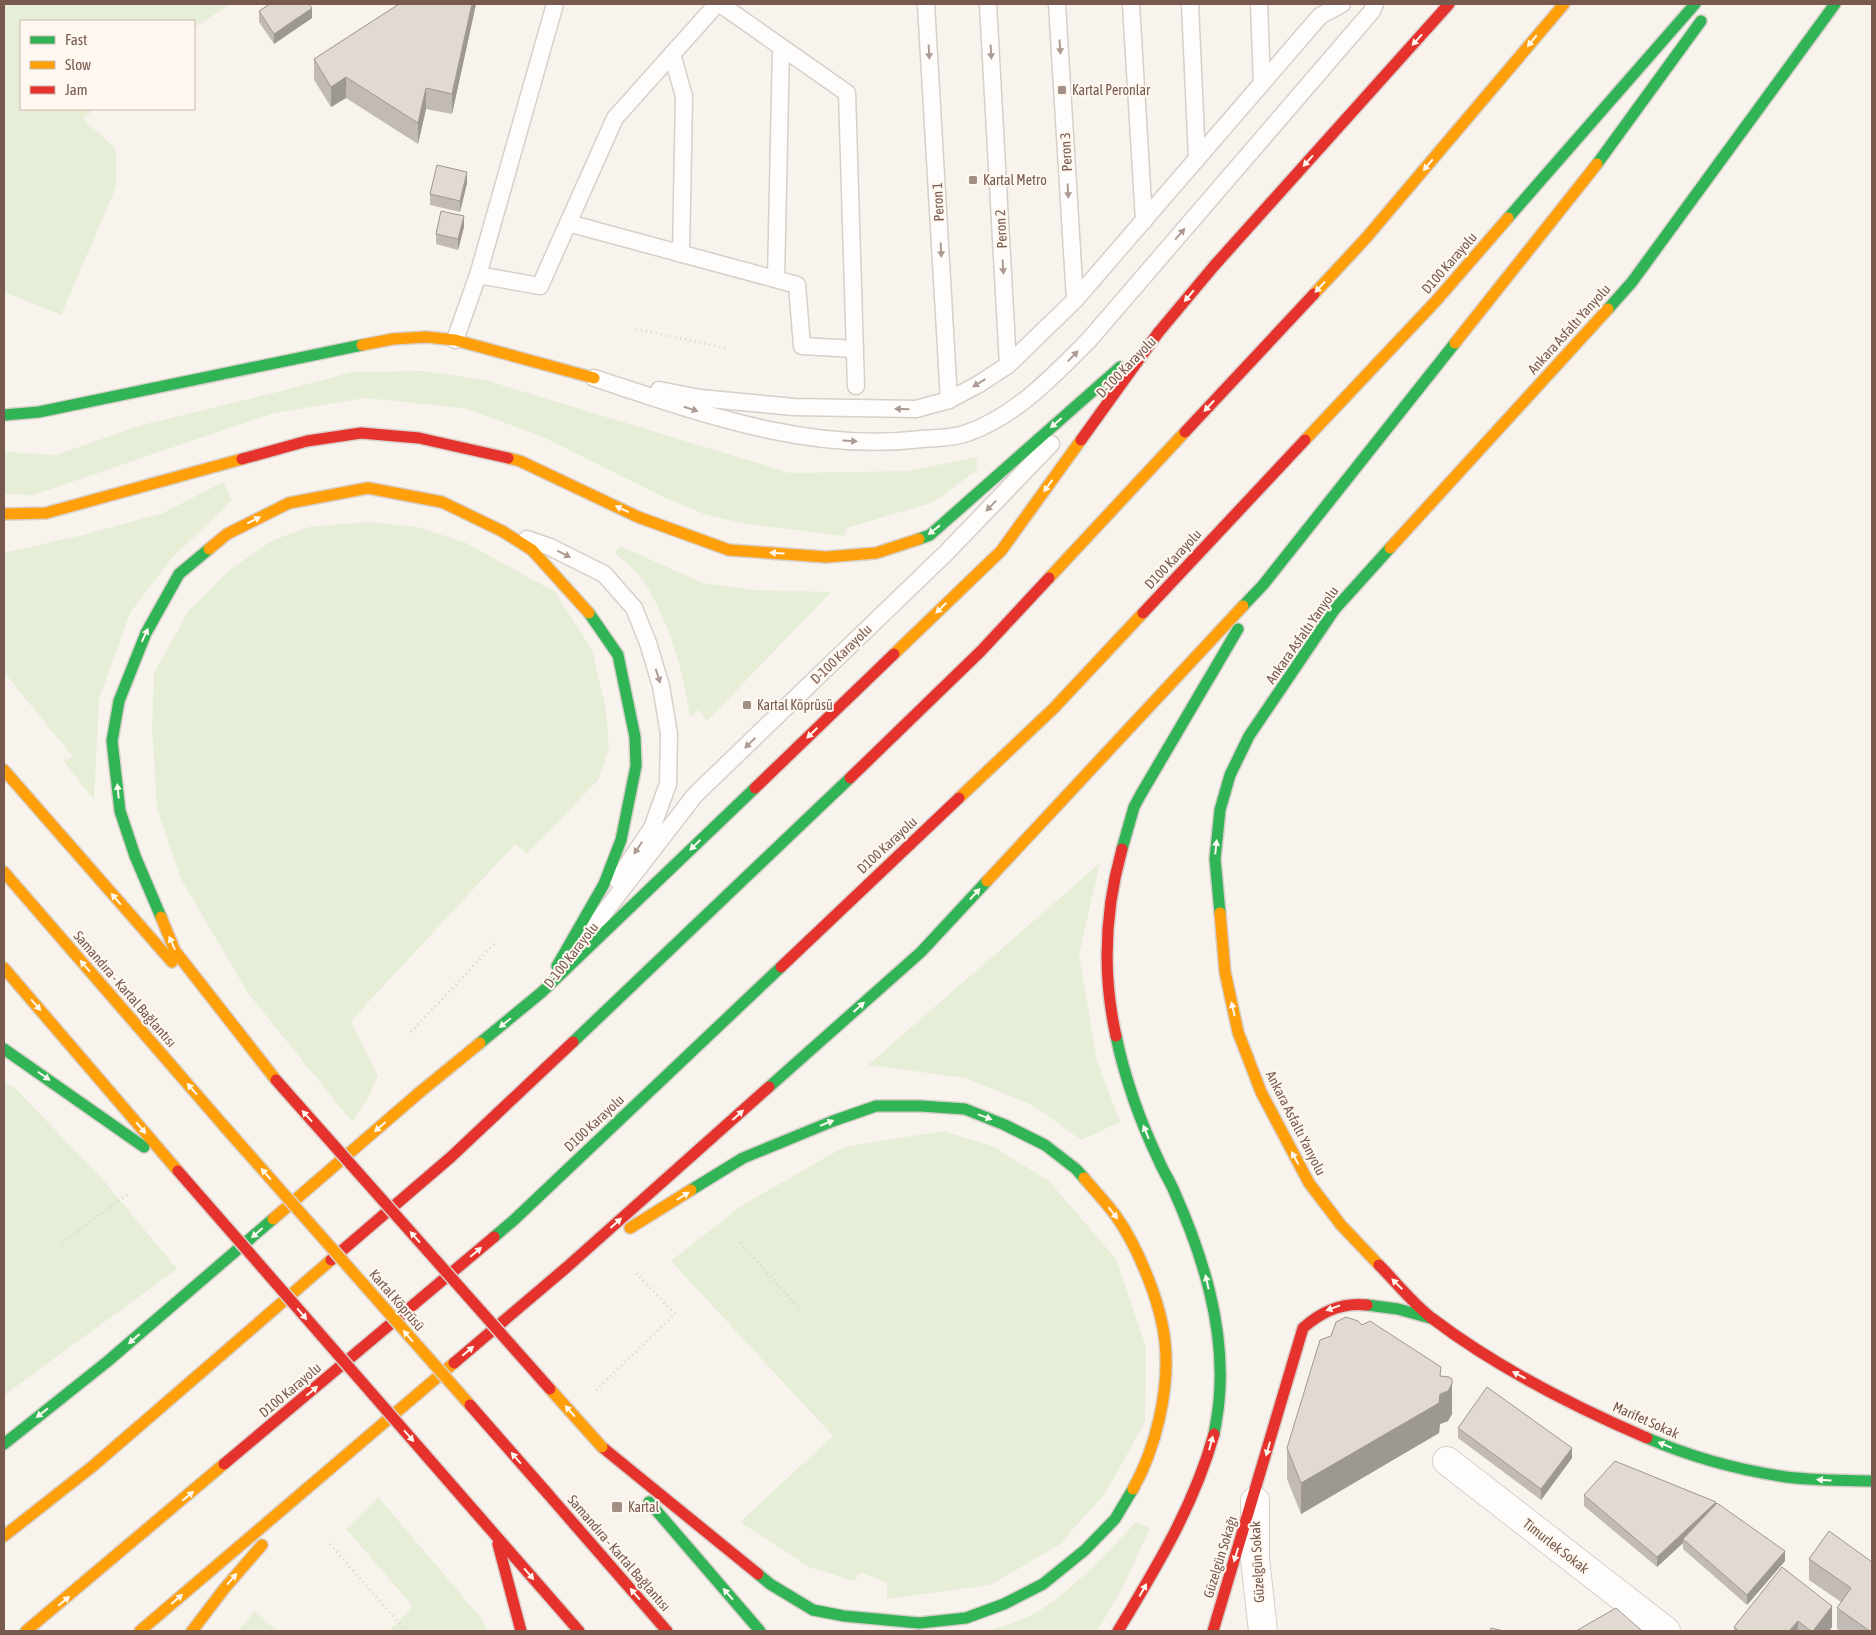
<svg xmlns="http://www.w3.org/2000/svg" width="1876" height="1635" font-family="'Asap Condensed',sans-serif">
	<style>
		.green { fill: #e6eed8 }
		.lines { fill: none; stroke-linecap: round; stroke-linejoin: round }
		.lane-casing { stroke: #d7cfca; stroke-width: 19 }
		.street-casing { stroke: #d7cfca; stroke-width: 30 }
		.fast-casing { stroke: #d8cfca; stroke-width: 14 }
		.slow-casing { stroke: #d8cfca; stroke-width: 14 }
		.jam-casing { stroke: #d8cfca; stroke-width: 14 }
		.path { stroke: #dad3d0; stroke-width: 3; stroke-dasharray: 1 4; stroke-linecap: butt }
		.lane { stroke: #fefdfc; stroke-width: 16 }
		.street { stroke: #fefdfc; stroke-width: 28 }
		.fast { stroke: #30b455; stroke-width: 11 }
		.slow { stroke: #ff9f0a; stroke-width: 11 }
		.jam { stroke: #e5322d; stroke-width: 11 }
		.slow-bridge-casing { stroke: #d9d0cb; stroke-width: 14; stroke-linecap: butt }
		.jam-bridge-casing { stroke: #d9d0cb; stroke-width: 14; stroke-linecap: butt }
		.slow-bridge { stroke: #ff9f0a; stroke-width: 11 }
		.jam-bridge { stroke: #e5322d; stroke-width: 11 }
		.wall { fill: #c2bbb5 }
		.shaded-wall { fill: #9e9893 }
		.building { fill: #e2d9d2; stroke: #9e9893 }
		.oneway { fill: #fff8f0 }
		.oneway2 { fill: #ad9b93 }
		.poi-dot { fill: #a48f85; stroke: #fff8f0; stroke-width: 2 }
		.labels { text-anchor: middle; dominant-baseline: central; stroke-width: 4; stroke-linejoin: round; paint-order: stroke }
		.poi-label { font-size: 14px; fill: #77594d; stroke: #fff8f0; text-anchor: start }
		.street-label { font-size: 14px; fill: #77594d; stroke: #fff8f0 }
	</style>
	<rect width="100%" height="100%" fill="#f8f3ed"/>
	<g class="green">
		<polygon points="4,4 230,4 194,28 194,21 21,21 21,109 94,109 83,119 116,149 116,187 61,315 4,292"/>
		<polygon points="424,371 485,380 790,473 908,471 976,457 978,469 934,502 847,528 844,536 747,524 707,515 670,500 541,436 464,408 365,398 274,413 33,495 4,494 4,452 56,455 142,425 278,392 352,372"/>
		<polygon points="223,482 232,500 171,559 130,613 99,699 94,800 63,760 73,757 4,672 4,553 83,535 163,513"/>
		<polygon points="369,522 417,527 466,543 555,592 592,650 606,710 609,748 599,779 527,854 515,844 351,1021 378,1076 367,1100 352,1122 248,993 181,879 157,808 152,728 154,673 188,612 228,571 273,540 310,527"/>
		<path d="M 620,546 L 703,583 L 752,590 L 831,592 L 707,721 L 698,710 L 690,717 C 683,670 670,624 645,583 C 638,572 625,562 615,553 Z"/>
		<polygon points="1100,863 1079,954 1097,1061 1120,1122 1081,1140 1034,1106 966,1078 868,1065"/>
		<polygon points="4,1082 15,1088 104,1181 177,1269 4,1395"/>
		<polygon points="943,1131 992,1146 1049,1181 1116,1259 1146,1347 1145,1422 1106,1492 1059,1545 990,1585 887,1599 887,1583 861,1572 854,1581 809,1567 740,1522 833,1436 671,1261 741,1206 844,1147"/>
		<polygon points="378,1497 481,1618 488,1631 389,1631 413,1606 346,1529"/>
		<path d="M 1136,1522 L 1150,1528 L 1123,1587 L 1097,1631 L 985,1631 C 1004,1626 1026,1620 1042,1609 C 1078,1585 1107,1552 1136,1522 Z"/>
		<polygon points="255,1611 277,1631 238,1631"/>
	</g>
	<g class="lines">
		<g class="lane-casing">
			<g id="lane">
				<polyline points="720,4 847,93 856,386"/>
				<polyline points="926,4 949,400"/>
				<polyline points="988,4 1008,365"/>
				<polyline points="1057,4 1075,300"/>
				<polyline points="1131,4 1144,221"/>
				<polyline points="1190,4 1197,159"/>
				<polyline points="1259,4 1262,84"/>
				<polyline points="672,54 684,96 681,254"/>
				<polyline points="568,223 797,285 802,346 855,349"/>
				<polyline points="478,275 540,286 615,118 717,4"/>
				<polyline points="776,279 781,47"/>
				<polyline points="455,340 478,275 555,4"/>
				<path d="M 594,378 C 701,413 808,453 922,439 C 936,438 954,438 967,433 C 1016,416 1053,376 1089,340 L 1372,11 L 1375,4"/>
				<polyline points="659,390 700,398 794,407 916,409 949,400 979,384 1008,365 1075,300 1320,16 1342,4"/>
				<polyline points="527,539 550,547 604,574 634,608 648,643 661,686 669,734 668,784 652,828 617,880"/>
				<polyline points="589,932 695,795 946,553 1051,444"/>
			</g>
		</g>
		<g class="street-casing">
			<g id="street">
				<polyline points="1447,1461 1666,1631"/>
				<polyline points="1255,1501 1255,1559 1263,1631"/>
			</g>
		</g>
		<g class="fast-casing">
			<g id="fast">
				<polyline points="1597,164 1701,21"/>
				<polyline points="1508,218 1695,4"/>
				<polyline points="1608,309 1632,282 1835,4"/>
				<polyline points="4,415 39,412 362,345"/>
				<polyline points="919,539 930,535 1120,367"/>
				<polyline points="1243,606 1263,585 1455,343"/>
				<polyline points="1122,849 1134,807 1141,794 1238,629"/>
				<polyline points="1220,913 1215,859 1220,810 1230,775 1249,736 1335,609 1390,548"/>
				<polyline points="161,917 135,856 120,811 112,741 119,701 146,633 179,574 209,549"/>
				<polyline points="557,966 604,884 621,840 636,766 635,737 618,655 589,613"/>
				<path d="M 1116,1036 C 1125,1079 1140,1121 1159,1161 C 1163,1171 1170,1181 1174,1191 C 1203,1256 1226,1329 1219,1401 C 1218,1412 1216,1423 1214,1434"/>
				<polyline points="573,1042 850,778"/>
				<polyline points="480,1043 542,992 755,788"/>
				<polyline points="4,1049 144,1147"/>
				<polyline points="769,1087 921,952 987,881"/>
				<polyline points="691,1190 743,1158 833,1121 876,1106 921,1106 965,1109 1005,1125 1045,1145 1076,1169 1084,1178"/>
				<polyline points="494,1237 514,1220 781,967"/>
				<polyline points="1367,1305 1398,1309 1430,1318"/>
				<path d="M 1647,1438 C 1689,1456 1735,1469 1780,1476 C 1810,1481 1842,1480 1872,1481"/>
				<polyline points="4,1444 108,1361 273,1219"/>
				<polyline points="649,1502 760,1631"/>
				<polyline points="758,1574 770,1584 813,1610 844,1616 919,1623 966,1618 1004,1604 1043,1584 1085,1550 1115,1519 1133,1489"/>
			</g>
		</g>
		<g class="slow-casing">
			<g id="slow">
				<polyline points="1314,294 1366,238 1564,4"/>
				<polyline points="1455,343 1597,164"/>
				<polyline points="362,345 393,339 426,337 455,340 594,378"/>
				<polyline points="1305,440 1436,301 1508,218"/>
				<polyline points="508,458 520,461 638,517 729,550 826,557 876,553 919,539"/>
				<polyline points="4,514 46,513 242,459"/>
				<polyline points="1390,548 1608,309"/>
				<polyline points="209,549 227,534 289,503 368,488 442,502 502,531 532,550 589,613"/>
				<polyline points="1049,578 1185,432"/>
				<polyline points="894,654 1001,551 1081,440"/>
				<polyline points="4,770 172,962"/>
				<polyline points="959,798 1054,708 1143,613"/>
				<polyline points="4,872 224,1126"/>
				<polyline points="987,881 1243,606"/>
				<polyline points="1220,913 1225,972 1238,1032 1261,1092 1309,1183 1341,1225 1379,1265"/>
				<polyline points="161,917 175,951 276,1080"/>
				<polyline points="4,968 178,1171"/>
				<path d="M 1084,1178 C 1094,1190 1106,1202 1116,1216 C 1138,1247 1161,1303 1165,1342 C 1170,1389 1156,1448 1133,1489"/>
				<polyline points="273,1219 420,1092 480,1043"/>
				<polyline points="630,1228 691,1190"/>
				<polyline points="4,1536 93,1466 331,1260"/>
				<polyline points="26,1631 224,1464"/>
				<polyline points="140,1631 454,1363"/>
				<polyline points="192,1631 224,1589 262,1545"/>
			</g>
		</g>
		<g class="jam-casing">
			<g id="jam">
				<polyline points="1158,333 1214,266 1449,4"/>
				<polyline points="1185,432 1314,294"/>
				<polyline points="1081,440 1158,333"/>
				<polyline points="242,459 307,441 361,433 419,438 508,458"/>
				<polyline points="1143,613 1305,440"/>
				<polyline points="850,778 981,651 1049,578"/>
				<polyline points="755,788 894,654"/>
				<polyline points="781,967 959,798"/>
				<path d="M 1116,1036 C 1102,973 1105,910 1122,849"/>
				<polyline points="331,1260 451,1157 573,1042"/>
				<path d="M 1379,1265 C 1396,1282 1413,1304 1433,1319 C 1495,1366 1575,1407 1647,1438"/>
				<polyline points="454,1363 567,1267 769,1087"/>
				<polyline points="602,1447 758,1574"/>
				<polyline points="224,1464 494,1237"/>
				<polyline points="548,1494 667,1631"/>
				<polyline points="497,1537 579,1631"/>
				<polyline points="498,1544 521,1631"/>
				<path d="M 1118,1631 C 1156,1568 1194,1506 1214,1434"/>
				<path d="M 1213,1631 L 1303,1328 C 1322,1311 1342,1302 1367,1305"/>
			</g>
		</g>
		<g class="path">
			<polyline points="636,329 727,348"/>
			<polyline points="411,1032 495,943"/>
			<polyline points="62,1243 128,1194"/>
			<polyline points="740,1243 801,1310"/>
			<polyline points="596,1390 675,1314 635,1272"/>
			<polyline points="330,1544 406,1631"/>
		</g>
		<use href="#lane" class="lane"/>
		<use href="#street" class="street"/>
		<use href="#fast" class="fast"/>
		<use href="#slow" class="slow"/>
		<use href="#jam" class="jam"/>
		<g class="slow-bridge-casing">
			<g id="slow-bridge">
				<polyline points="224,1126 470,1405"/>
				<polyline points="550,1389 602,1447"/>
			</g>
		</g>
		<g class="jam-bridge-casing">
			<g id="jam-bridge">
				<polyline points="276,1080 550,1389"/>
				<polyline points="178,1171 497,1537"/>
				<polyline points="470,1405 548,1494"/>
			</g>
		</g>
		<use href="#slow-bridge" class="slow-bridge"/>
		<use href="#jam-bridge" class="jam-bridge"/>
	</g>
	<g class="wall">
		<polygon points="399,4 476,4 452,114 426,109 418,144 346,98 331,107 314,80 314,59"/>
		<polygon points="259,11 312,18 274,44 259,22"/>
		<polygon points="467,183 460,212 430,205 430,194"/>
		<polygon points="464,227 458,250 436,244 436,234"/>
		<polygon points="1362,1325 1452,1414 1448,1421 1440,1424 1439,1433 1301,1514 1287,1479 1287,1448"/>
		<polygon points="1458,1428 1572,1458 1541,1500 1458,1438"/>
		<polygon points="1584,1495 1716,1504 1785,1561 1747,1605 1683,1549 1683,1543 1657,1567 1584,1506"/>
		<polygon points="1809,1559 1872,1562 1872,1631 1841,1631 1837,1629 1837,1608 1841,1602 1809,1580"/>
		<polygon points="1782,1567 1832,1627 1829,1631 1734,1631 1734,1627"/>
	</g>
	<g class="shaded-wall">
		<polygon points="472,4 476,4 452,114 452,94"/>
		<polygon points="312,8 312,18 274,44 274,34"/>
		<polygon points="346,77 346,98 331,107 331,87"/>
		<polygon points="426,88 426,109 418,144 418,123"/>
		<polygon points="467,172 467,183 460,212 460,201"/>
		<polygon points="464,216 464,227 458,250 458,239"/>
		<polygon points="1452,1384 1452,1414 1448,1421 1440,1424 1439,1433 1301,1514 1301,1483 1441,1394"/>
		<polygon points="1572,1448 1572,1458 1541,1500 1541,1489"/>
		<polygon points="1716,1502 1716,1512 1683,1539 1683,1543 1657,1567 1657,1557"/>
		<polygon points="1785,1551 1785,1561 1747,1605 1747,1595"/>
		<polygon points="1832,1606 1832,1627 1829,1631 1813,1631"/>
		<polygon points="1798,1621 1798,1631 1789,1631"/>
	</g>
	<g class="building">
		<polygon points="270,4 309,4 312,8 274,34 259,11"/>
		<polygon points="399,4 472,4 452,94 426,88 418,123 346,77 331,87 314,59"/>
		<polygon points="437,165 467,172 460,201 430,194"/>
		<polygon points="441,211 464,216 458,239 436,234"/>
		<polygon points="1346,1317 1358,1321 1362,1325 1370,1321 1441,1367 1440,1376 1449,1377 1452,1379 1452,1384 1448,1391 1440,1394 1439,1403 1301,1483 1287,1448 1320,1340 1331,1336 1336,1322"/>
		<polygon points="1487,1387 1572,1448 1541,1489 1458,1428"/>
		<polygon points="1615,1461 1716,1502 1657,1557 1584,1495"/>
		<polygon points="1717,1503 1785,1551 1747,1595 1683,1539"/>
		<polygon points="1829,1531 1872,1562 1872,1629 1870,1631 1837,1608 1851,1588 1809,1559"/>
		<polygon points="1782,1567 1832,1606 1813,1631 1811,1631 1798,1621 1789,1631 1739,1631 1734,1627"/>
		<polygon points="1616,1608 1642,1631 1576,1631"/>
		<polygon points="1491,1628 1504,1631 1490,1631"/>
	</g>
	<defs><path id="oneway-solid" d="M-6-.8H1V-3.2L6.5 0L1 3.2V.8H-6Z" transform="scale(1.25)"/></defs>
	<g class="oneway">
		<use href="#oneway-solid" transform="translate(1417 40) rotate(132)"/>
		<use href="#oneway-solid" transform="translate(1532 41) rotate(130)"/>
		<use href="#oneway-solid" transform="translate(1308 161) rotate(132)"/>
		<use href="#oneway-solid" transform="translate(1428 165) rotate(130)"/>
		<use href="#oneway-solid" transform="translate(1320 287) rotate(133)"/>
		<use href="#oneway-solid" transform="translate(1189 296) rotate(130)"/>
		<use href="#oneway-solid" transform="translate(1209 406) rotate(133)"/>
		<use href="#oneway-solid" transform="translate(1056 423) rotate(139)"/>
		<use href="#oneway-solid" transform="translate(1048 486) rotate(126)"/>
		<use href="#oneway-solid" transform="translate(622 509) rotate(-155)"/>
		<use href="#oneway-solid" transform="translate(254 520) rotate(-26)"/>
		<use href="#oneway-solid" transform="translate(934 530) rotate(142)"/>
		<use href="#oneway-solid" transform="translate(777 553) rotate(-176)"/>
		<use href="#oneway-solid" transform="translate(941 608) rotate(136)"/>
		<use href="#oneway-solid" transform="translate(145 635) rotate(-65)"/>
		<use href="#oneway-solid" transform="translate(812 733) rotate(136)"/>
		<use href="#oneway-solid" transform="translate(118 791) rotate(-96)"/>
		<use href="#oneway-solid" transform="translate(695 845) rotate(136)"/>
		<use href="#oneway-solid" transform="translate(1216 847) rotate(-84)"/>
		<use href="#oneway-solid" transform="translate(975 894) rotate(-47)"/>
		<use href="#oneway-solid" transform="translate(116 899) rotate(-131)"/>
		<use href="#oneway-solid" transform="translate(172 943) rotate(-114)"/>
		<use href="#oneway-solid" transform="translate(85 966) rotate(-131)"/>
		<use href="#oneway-solid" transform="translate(36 1005) rotate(49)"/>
		<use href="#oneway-solid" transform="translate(859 1007) rotate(-42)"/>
		<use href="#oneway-solid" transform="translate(1233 1009) rotate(-103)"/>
		<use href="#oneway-solid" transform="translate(505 1023) rotate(141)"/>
		<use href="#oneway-solid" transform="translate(44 1076) rotate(35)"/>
		<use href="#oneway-solid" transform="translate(192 1089) rotate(-131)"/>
		<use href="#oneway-solid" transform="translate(738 1115) rotate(-42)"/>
		<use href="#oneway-solid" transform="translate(307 1116) rotate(-132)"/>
		<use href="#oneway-solid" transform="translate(985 1117) rotate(20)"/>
		<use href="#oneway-solid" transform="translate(827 1123) rotate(-22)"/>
		<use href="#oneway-solid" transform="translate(380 1127) rotate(139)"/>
		<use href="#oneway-solid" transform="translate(141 1128) rotate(50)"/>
		<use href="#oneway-solid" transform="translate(1146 1132) rotate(-112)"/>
		<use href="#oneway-solid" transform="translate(1295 1158) rotate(-119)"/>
		<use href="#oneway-solid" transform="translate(266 1174) rotate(-131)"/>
		<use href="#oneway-solid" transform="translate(683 1196) rotate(-32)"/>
		<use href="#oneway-solid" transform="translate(1113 1213) rotate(52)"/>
		<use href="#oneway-solid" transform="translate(616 1223) rotate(-42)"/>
		<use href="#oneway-solid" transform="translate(257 1233) rotate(139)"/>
		<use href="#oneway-solid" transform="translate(415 1237) rotate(-132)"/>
		<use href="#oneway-solid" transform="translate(476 1252) rotate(-40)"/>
		<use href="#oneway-solid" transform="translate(1207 1282) rotate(-103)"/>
		<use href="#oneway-solid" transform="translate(1397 1284) rotate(-135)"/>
		<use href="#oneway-solid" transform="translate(1333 1308) rotate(160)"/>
		<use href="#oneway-solid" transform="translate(302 1314) rotate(49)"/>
		<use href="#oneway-solid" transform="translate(408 1336) rotate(-131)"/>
		<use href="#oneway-solid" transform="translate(134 1339) rotate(139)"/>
		<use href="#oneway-solid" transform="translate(468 1351) rotate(-40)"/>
		<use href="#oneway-solid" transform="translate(1519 1375) rotate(-152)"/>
		<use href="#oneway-solid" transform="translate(312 1391) rotate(-40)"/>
		<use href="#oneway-solid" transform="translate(570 1411) rotate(-132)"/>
		<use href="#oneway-solid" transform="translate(42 1413) rotate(142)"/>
		<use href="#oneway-solid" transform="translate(409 1436) rotate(49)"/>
		<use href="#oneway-solid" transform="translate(1211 1443) rotate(-75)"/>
		<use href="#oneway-solid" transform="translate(1665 1445) rotate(-158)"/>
		<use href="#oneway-solid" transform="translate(1268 1449) rotate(106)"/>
		<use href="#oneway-solid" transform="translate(516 1458) rotate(-131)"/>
		<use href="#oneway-solid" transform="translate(1824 1480) rotate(-176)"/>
		<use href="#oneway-solid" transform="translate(188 1496) rotate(-40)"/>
		<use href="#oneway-solid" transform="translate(1236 1555) rotate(107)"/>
		<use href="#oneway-solid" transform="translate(529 1574) rotate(49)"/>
		<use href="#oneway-solid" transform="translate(232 1579) rotate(-49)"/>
		<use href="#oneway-solid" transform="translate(1143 1590) rotate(-61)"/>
		<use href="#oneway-solid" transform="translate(635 1594) rotate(-131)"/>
		<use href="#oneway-solid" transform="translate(728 1594) rotate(-131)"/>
		<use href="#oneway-solid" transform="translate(177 1599) rotate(-41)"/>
		<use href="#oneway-solid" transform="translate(64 1601) rotate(-40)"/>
	</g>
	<g class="oneway2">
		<use href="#oneway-solid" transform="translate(1060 47) rotate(86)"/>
		<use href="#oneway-solid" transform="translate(929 52) rotate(87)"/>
		<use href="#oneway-solid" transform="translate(991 52) rotate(87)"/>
		<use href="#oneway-solid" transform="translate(1068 191) rotate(87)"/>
		<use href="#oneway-solid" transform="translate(1180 234) rotate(-49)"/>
		<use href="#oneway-solid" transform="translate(941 250) rotate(87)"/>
		<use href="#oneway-solid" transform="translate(1003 267) rotate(87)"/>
		<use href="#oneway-solid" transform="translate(1073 356) rotate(-46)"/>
		<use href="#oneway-solid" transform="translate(979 383) rotate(149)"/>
		<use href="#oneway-solid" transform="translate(691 409) rotate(18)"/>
		<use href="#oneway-solid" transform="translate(902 409) rotate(-179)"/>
		<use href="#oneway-solid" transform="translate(850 441) rotate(4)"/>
		<use href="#oneway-solid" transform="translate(991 506) rotate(134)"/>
		<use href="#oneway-solid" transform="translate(564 554) rotate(27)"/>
		<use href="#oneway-solid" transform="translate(658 676) rotate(72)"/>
		<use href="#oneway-solid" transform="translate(750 743) rotate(136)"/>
		<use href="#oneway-solid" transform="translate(638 848) rotate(124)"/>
	</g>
	<g class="poi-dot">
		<rect x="1057" y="85" width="10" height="10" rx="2.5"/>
		<rect x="968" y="175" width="10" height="10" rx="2.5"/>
		<rect x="742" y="700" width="10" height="10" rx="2.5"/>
		<rect x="611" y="1501" width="12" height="12" rx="2.5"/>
	</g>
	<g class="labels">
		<g class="poi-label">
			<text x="1072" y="90">Kartal Peronlar</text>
			<text x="983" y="180">Kartal Metro</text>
			<text x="757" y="705">Kartal Köprüsü</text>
			<text x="628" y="1507">Kartal</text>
		</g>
		<g class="street-label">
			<text transform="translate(1066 152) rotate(-93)">Peron 3</text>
			<text transform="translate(938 202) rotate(-93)">Peron 1</text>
			<text transform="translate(1001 229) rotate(-93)">Peron 2</text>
			<text transform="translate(1449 263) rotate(-49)">D100 Karayolu</text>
			<text transform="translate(1569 329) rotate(-48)">Ankara Asfaltı Yanyolu</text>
			<text transform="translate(1126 367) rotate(-46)">D-100 Karayolu</text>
			<text transform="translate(1173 559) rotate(-47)">D100 Karayolu</text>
			<text transform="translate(1302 635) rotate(-55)">Ankara Asfaltı Yanyolu</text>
			<text transform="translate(841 654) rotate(-44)">D-100 Karayolu</text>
			<text transform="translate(887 845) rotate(-43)">D100 Karayolu</text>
			<text transform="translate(571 955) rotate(-52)">D-100 Karayolu</text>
			<text transform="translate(125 989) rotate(49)">Samandıra - Kartal Bağlantısı</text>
			<text transform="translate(594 1123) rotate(-43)">D100 Karayolu</text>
			<text transform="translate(1296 1123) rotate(63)">Ankara Asfaltı Yanyolu</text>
			<text transform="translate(397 1300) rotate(49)">Kartal Köprüsü</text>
			<text transform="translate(290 1390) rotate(-40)">D100 Karayolu</text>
			<text transform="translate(1646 1420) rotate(24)">Marifet Sokak</text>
			<text transform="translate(1556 1546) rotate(38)">Timurlek Sokak</text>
			<text transform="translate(619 1553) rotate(49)">Samandıra - Kartal Bağlantısı</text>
			<text transform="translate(1220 1557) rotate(-73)">Güzelgün Sokağı</text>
			<text transform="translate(1257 1562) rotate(-93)">Güzelgün Sokak</text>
		</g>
	</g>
	<rect width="1876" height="1635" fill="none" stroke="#77594d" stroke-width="10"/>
	<rect x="20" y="20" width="175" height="90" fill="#fff8f0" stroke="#c9b8af"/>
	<rect x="30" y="36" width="25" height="8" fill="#30b455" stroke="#c9b8af"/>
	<text x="65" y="45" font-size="15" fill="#77594d">Fast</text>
	<rect x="30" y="61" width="25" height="8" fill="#ff9f0a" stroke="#c9b8af"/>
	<text x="65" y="70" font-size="15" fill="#77594d">Slow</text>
	<rect x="30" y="86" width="25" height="8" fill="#e5322d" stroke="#c9b8af"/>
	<text x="65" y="95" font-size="15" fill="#77594d">Jam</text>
</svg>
